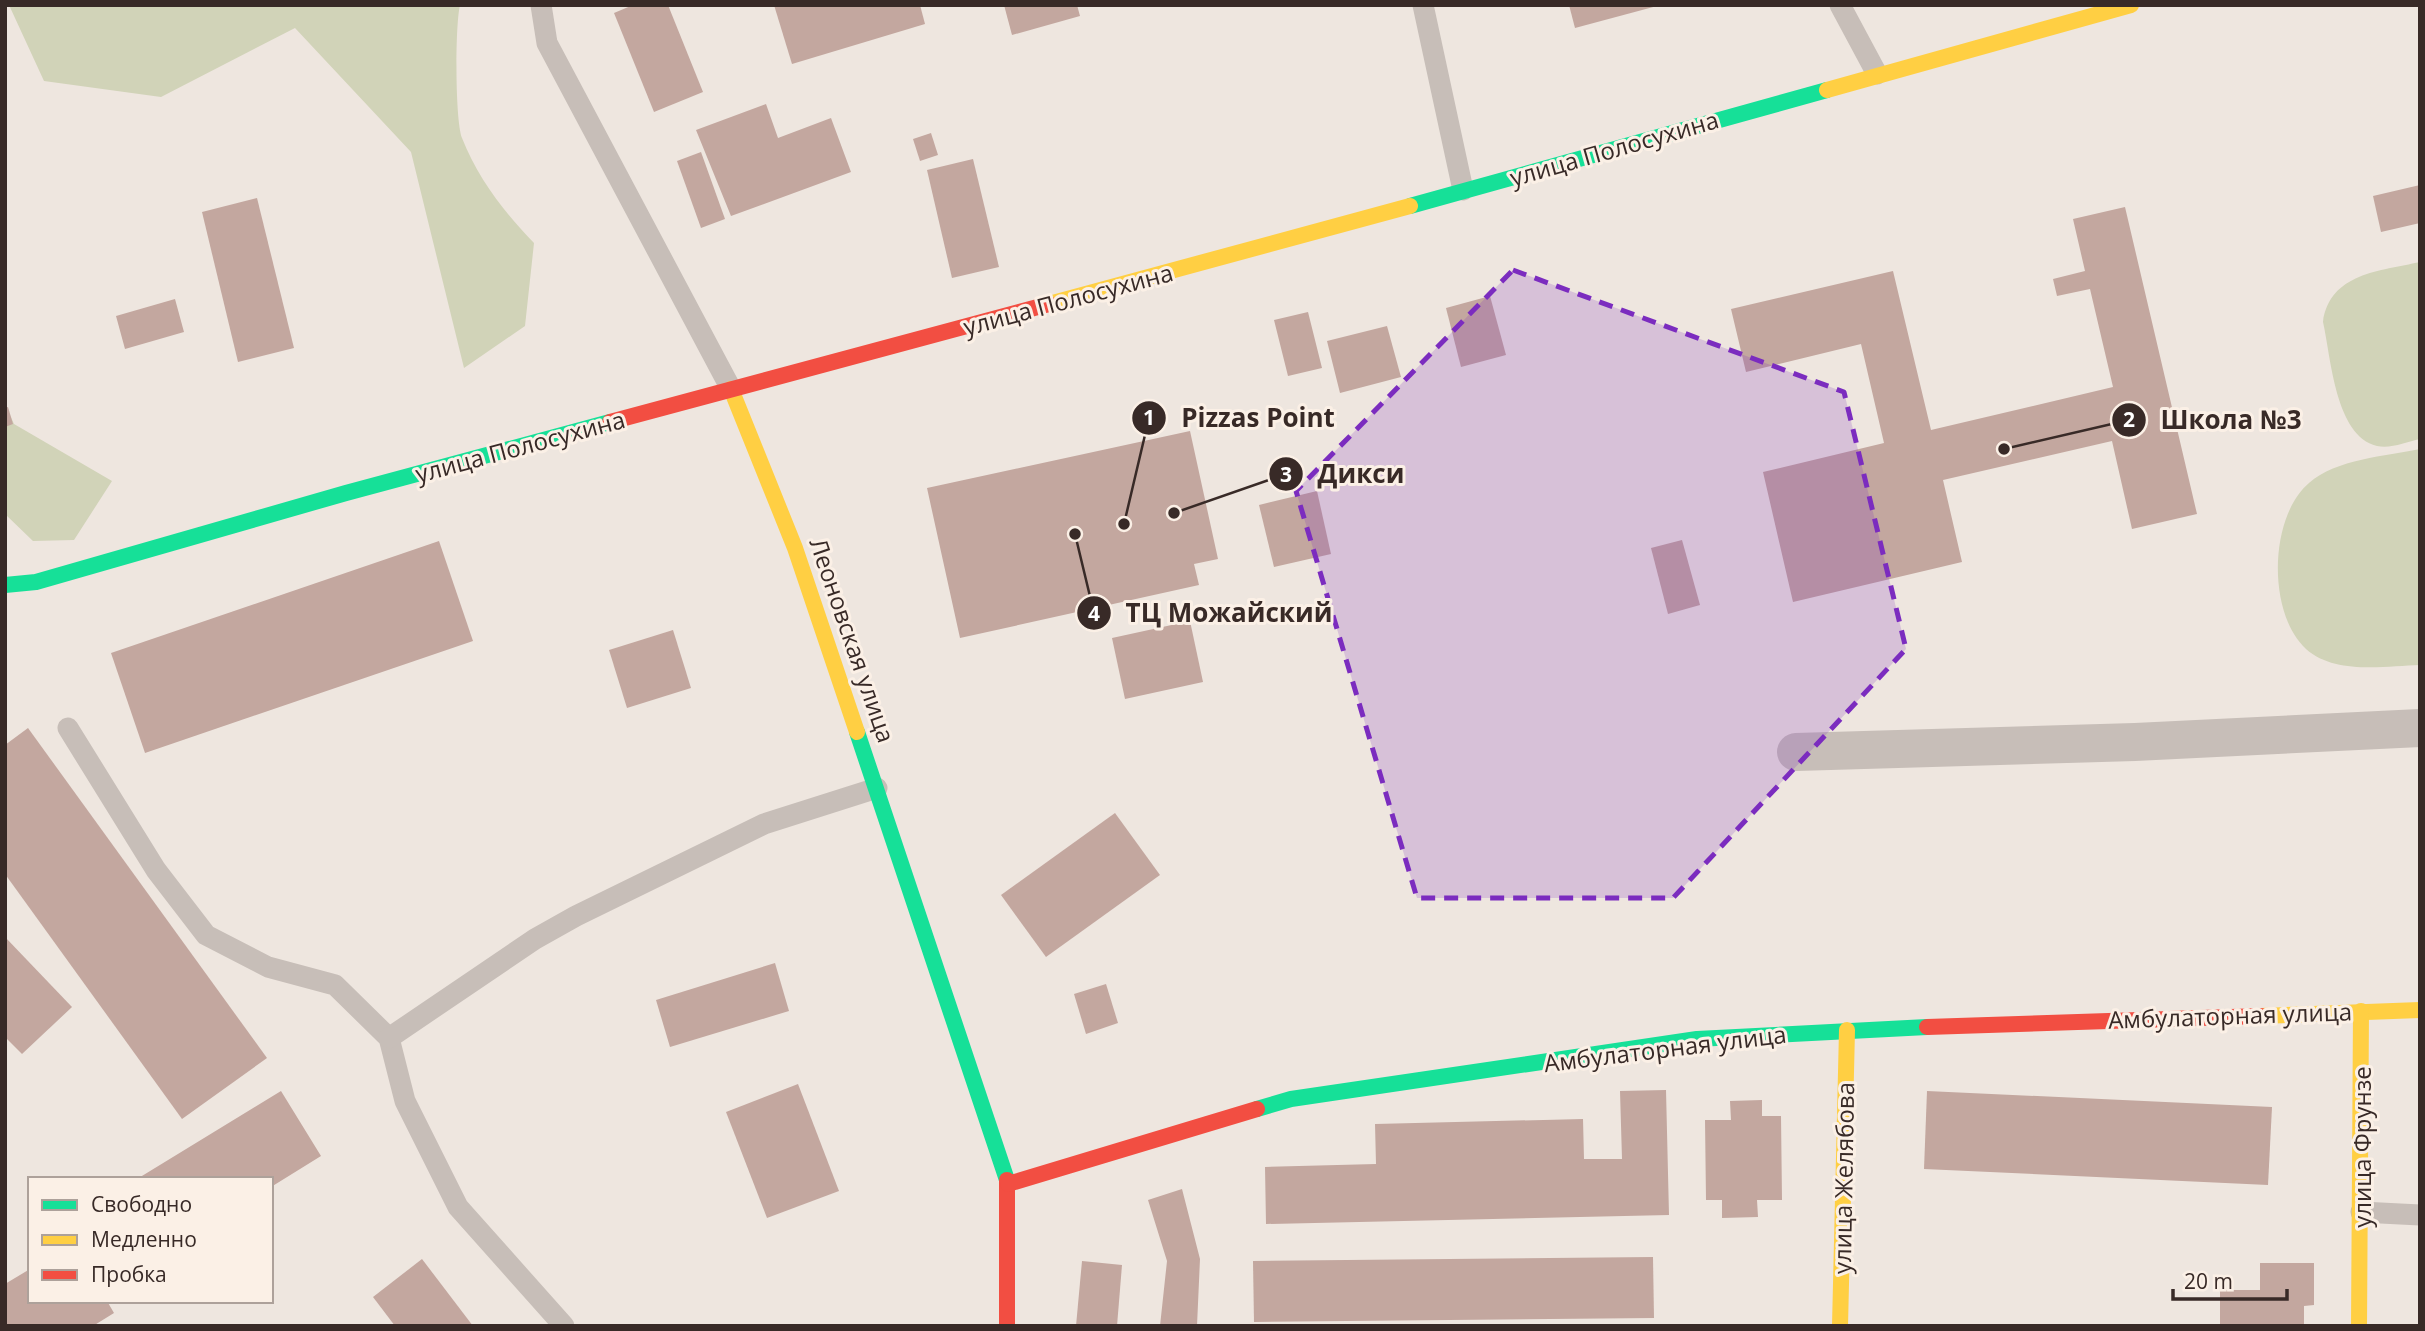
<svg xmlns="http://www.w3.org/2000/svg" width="2425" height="1331" font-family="'Open Sans',sans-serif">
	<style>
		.green { fill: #d1d3b8 }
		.building { fill: #c3a79f }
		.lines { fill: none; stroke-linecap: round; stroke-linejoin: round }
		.lane { stroke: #c7beb8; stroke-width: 21 }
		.street { stroke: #c7beb8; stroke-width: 38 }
		.fast { stroke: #16e098; stroke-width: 16 }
		.slow { stroke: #ffcf43; stroke-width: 16 }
		.jam { stroke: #f24e42; stroke-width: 16 }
		.marked { fill: #7b2cbf; fill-opacity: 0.2; stroke: #7b2cbf; stroke-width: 5; stroke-dasharray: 14 9; stroke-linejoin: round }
		.labels { text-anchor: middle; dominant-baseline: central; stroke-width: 6; stroke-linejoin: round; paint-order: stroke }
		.street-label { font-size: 24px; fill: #382a27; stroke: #fbf0e6 }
		.leader { fill: none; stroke: #382a27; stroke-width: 2.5 }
		.callout-dot { fill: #382a27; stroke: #fbf0e6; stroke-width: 2.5 }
		.mark-label { font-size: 21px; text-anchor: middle; font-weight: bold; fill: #fff }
		.callout-label { font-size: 26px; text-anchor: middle; font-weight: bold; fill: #382a27; stroke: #fbf0e6; stroke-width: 6; stroke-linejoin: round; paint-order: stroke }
	</style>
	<rect width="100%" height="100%" fill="#eee6df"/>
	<g class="green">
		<path d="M 9,5 L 460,5 C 455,26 455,120 462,138 C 478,179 505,213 534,243 L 525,326 L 464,368 L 411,152 L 295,28 L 161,97 L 44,81 Z"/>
		<path d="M 2420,262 L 2420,439 C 2406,442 2391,449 2377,446 C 2335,436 2331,357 2323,322 C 2330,273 2380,271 2420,262 Z"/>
		<polygon points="5,404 14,424 112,481 74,540 33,541 5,514"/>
		<path d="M 2420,449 L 2420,665 C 2385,666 2335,675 2306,649 C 2267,613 2269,517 2309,483 C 2336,459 2386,456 2420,449 Z"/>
	</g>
	<g class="building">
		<polygon points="633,5 668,5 703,92 654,112 614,13"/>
		<polygon points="774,5 920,5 925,24 792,64"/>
		<polygon points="1004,5 1077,5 1080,16 1012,35"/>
		<polygon points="1569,5 1657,5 1657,6 1575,28"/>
		<polygon points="766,104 778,138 831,118 851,172 731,216 696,130"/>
		<polygon points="931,133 938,155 920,161 913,139"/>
		<polygon points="701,152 725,219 701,228 677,161"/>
		<polygon points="973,159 999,267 952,278 927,170"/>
		<polygon points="2420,185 2420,223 2381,232 2373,196"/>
		<polygon points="257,198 294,348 238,362 202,212"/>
		<polygon points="2125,207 2197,514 2132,529 2112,441 1943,480 1962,562 1793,602 1763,472 1884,443 1861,344 1746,372 1731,309 1893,271 1931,430 2113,387 2090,289 2057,296 2053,279 2085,271 2073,219"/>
		<polygon points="1490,296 1506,355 1461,367 1446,308"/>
		<polygon points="175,299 184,332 125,349 116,316"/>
		<polygon points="1308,312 1322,368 1288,376 1274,320"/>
		<polygon points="1387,326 1401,377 1340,393 1327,341"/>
		<polygon points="8,407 13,424 5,427 5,408"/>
		<polygon points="1190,431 1218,559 1194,564 1199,585 960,638 927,488"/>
		<polygon points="1317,491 1331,554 1274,567 1259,505"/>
		<polygon points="1682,540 1700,605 1668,614 1651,548"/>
		<polygon points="439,541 473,641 145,753 111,653"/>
		<polygon points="1190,621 1203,682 1125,699 1112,638"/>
		<polygon points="673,630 691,688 627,708 609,650"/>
		<polygon points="28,728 267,1058 182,1119 5,874 5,745"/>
		<polygon points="1115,813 1160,875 1046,957 1001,895"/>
		<polygon points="5,937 72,1007 22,1054 5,1037"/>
		<polygon points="775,963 789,1011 670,1047 656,1000"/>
		<polygon points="1106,984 1118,1023 1086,1034 1074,994"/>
		<polygon points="798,1084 839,1191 767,1218 726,1112"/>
		<polygon points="1666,1090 1669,1215 1266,1224 1265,1167 1376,1164 1375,1124 1583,1119 1584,1159 1622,1159 1620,1091"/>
		<polygon points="281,1091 321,1156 271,1187 271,1179 137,1179"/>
		<polygon points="1927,1091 2272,1107 2268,1185 1924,1169"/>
		<polygon points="1762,1100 1762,1116 1781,1116 1782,1200 1757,1200 1758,1217 1722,1218 1722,1200 1706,1200 1705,1120 1731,1120 1730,1101"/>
		<polygon points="1182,1189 1200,1259 1197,1326 1160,1326 1167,1261 1148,1200"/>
		<polygon points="1653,1257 1654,1318 1254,1322 1253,1261"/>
		<polygon points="422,1259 473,1326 395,1326 373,1297"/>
		<polygon points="1082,1261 1122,1265 1117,1326 1076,1326"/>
		<polygon points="2260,1263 2314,1263 2314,1305 2304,1306 2304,1326 2220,1326 2220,1290 2260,1290"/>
		<polygon points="30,1269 30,1301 107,1301 114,1313 93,1326 5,1326 5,1284"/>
	</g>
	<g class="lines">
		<g class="lane">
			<polyline points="541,5 547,43 731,389"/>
			<polyline points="1423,5 1463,190"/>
			<polyline points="1840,5 1877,74"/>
			<polyline points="68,728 156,870 206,935 268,967 335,985 389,1038 405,1101 458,1207 564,1326"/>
			<polyline points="389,1038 535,939 576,916 764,824 877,788"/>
			<polyline points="2361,1212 2420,1215"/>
		</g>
		<polyline class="street" points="1796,752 2135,742 2420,728"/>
		<g class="fast">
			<polyline points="1410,206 1827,90"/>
			<polyline points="5,585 36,582 346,493 610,422"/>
			<polyline points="857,732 1007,1180"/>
			<polyline points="1257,1109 1291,1099 1697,1039 1927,1027"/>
		</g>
		<g class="slow">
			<polyline points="1827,90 2131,5"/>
			<polyline points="1049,304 1410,206"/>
			<polyline points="731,389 795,548 857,732"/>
			<polyline points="2261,1016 2420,1010"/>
			<polyline points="1840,1326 1847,1030"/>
			<polyline points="2359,1326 2361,1011"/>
		</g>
		<g class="jam">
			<polyline points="610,422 1049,304"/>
			<polyline points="1927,1027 2261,1016"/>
			<polyline points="1007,1180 1007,1326"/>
			<polyline points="1008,1184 1257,1109"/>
		</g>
	</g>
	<path class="marked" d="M 1513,270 L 1844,392 L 1906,649 L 1673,898 L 1417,898 L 1296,491 Z"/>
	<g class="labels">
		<g class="street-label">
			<text transform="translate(1614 148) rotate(-16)">улица Полосухина</text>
			<text transform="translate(1068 299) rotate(-15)">улица Полосухина</text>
			<text transform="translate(520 446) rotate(-15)">улица Полосухина</text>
			<text transform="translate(853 640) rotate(71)">Леоновская улица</text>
			<text transform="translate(2230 1015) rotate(-2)">Амбулаторная улица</text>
			<text transform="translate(1665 1048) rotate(-7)">Амбулаторная улица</text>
			<text transform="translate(2361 1147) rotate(-90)">улица Фрунзе</text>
			<text transform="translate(1843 1178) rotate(-89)">улица Желябова</text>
		</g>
	</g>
	<path class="leader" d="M1124 524L1149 418M2004 449L2129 420M1174 513L1286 474M1075 534L1094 613"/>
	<g class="callout-dot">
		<circle cx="1124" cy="524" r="7"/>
		<circle cx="2004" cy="449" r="7"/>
		<circle cx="1174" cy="513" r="7"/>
		<circle cx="1075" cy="534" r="7"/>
		<circle cx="1149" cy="418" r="18"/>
		<circle cx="2129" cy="420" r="18"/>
		<circle cx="1286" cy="474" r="18"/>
		<circle cx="1094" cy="613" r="18"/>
	</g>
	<g class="mark-label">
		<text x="1149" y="425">1</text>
		<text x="2129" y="427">2</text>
		<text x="1286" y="482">3</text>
		<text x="1094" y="621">4</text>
	</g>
	<g class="callout-label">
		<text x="1258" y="427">Pizzas Point</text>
		<text x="2231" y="429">Школа №3</text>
		<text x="1361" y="483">Дикси</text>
		<text x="1229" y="622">ТЦ Можайский</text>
	</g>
	<rect width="2425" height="1331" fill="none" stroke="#382a27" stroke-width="14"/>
	<rect x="28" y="1177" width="245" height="126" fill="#fbf0e6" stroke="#ada19a" stroke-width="2"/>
	<rect x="42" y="1200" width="35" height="10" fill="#16e098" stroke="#ada19a" stroke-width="2"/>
	<text x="91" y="1212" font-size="21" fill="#382a27">Свободно</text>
	<rect x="42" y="1235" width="35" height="10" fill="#ffcf43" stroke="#ada19a" stroke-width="2"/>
	<text x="91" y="1247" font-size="21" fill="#382a27">Медленно</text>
	<rect x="42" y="1270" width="35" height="10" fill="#f24e42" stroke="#ada19a" stroke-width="2"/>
	<text x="91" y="1282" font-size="21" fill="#382a27">Пробка</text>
	<path d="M2173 1289v10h114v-10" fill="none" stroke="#382a27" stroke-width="3.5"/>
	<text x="2184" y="1289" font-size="21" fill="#382a27" stroke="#fbf0e6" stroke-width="5" paint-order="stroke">20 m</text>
</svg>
